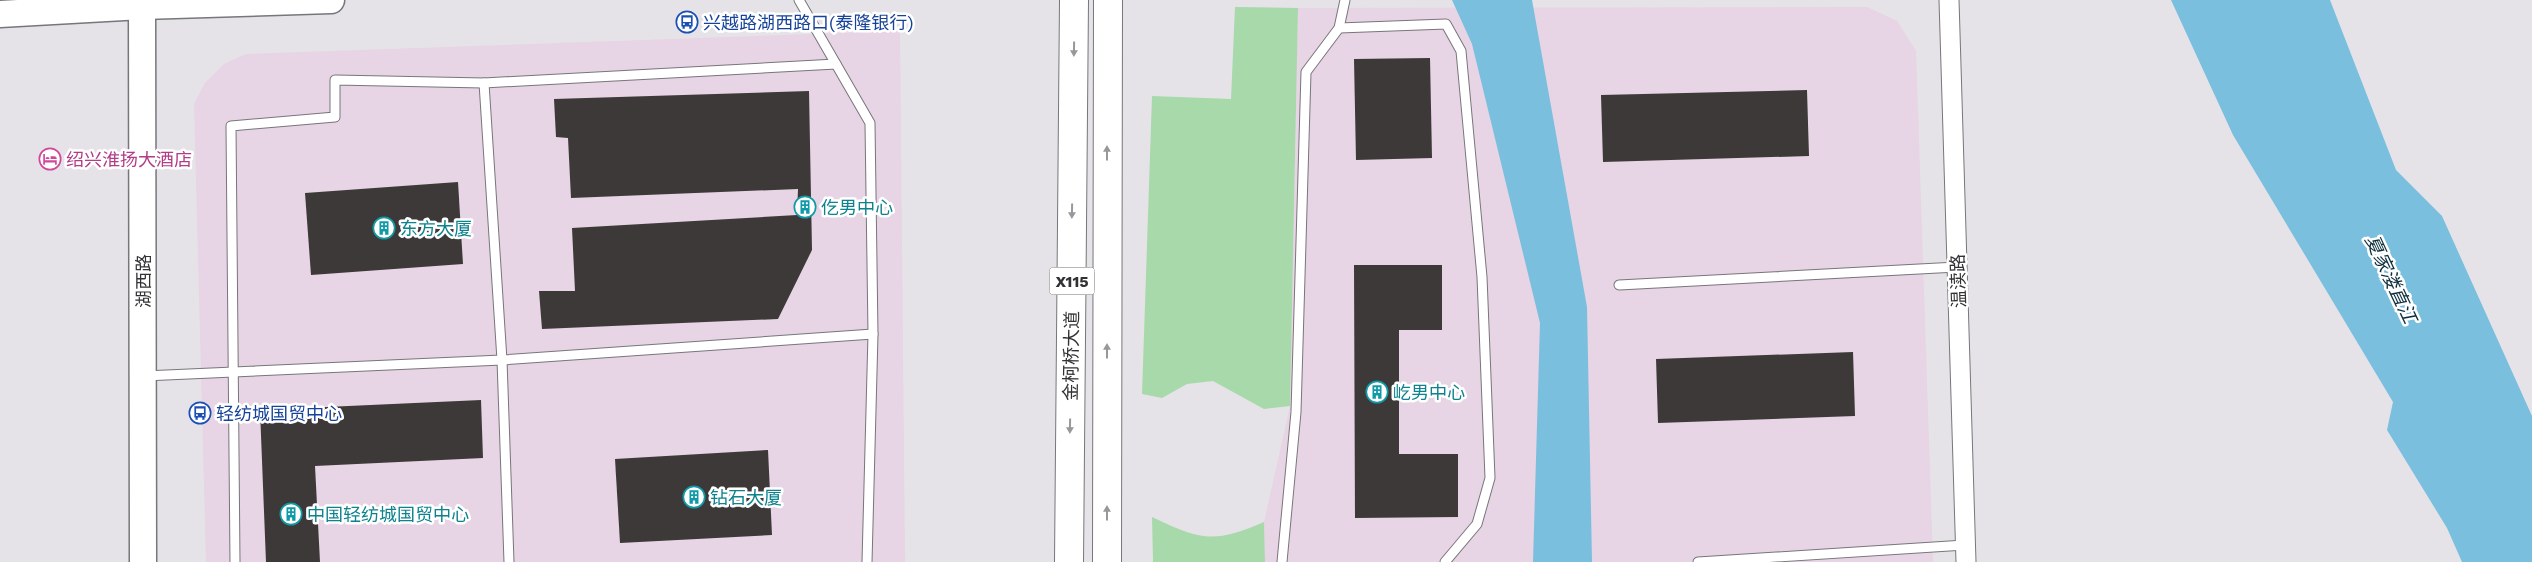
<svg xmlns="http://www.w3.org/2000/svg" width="2532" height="562" font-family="'Work Sans','Noto Sans SC',sans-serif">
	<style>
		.commercial { fill: #e7d4e4 }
		.green { fill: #a8d9aa }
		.water { fill: #7abfde }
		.building { fill: #3d3938 }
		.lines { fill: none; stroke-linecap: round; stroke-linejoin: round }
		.lane-casing { stroke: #77767a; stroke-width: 11 }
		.street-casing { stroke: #77767a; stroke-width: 21 }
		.secondary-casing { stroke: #77767a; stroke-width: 29 }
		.primary-casing { stroke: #77767a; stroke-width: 30 }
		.lane { stroke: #fff; stroke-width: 9 }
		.street { stroke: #fff; stroke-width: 19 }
		.secondary { stroke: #fff; stroke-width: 26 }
		.primary { stroke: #fff; stroke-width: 28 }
		.oneway { fill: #98989a }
		.labels { text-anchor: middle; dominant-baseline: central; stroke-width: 5; stroke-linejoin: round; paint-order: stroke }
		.shield { fill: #fff; stroke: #707071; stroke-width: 1 }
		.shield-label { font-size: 16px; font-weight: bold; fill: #323234 }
		.transit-label { font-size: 18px; fill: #164399; stroke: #fff; text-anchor: start }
		.hotel-label { font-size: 18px; fill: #b23c85; stroke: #fff; text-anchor: start }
		.culture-label { font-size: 18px; fill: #0d838f; stroke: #fff; text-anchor: start }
		.street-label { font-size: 18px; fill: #323234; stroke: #fff }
		.water-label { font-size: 19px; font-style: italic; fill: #0e2f3c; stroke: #fff }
	</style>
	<rect width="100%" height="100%" fill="#e5e3e8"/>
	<g class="commercial">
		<polygon points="1867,7 1897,21 1916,51 1933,562 1265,562 1264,522 1290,406 1298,8"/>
		<polygon points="900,31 905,562 206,562 194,104 205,83 224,64 246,54"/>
	</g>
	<g class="green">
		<polygon points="1235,7 1298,8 1290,406 1264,409 1213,381 1187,384 1162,398 1142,394 1152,96 1231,99"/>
		<path d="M 1152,517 C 1201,540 1213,544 1264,522 L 1265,562 L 1153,562 Z"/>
	</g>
	<g class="water">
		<polygon points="1452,0 1532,0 1587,307 1592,562 1533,562 1540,323 1472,44"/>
		<polygon points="2171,0 2330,0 2396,170 2442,216 2532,416 2532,562 2462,562 2447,528 2387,430 2393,402 2233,135"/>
	</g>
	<g class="building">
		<polygon points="1430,58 1432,158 1356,160 1354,59"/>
		<polygon points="1807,90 1809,156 1603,162 1601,95"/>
		<polygon points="809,91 812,250 778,319 542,329 539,291 575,291 572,228 797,215 798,189 571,198 568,138 556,137 554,99"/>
		<polygon points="458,182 463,264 311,275 305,193"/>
		<polygon points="1354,265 1442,265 1442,330 1399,330 1399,454 1458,454 1458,517 1355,518"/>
		<polygon points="1853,352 1855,416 1658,423 1656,359"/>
		<polygon points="481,400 483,458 315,466 320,562 266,562 260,410"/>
		<polygon points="768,450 772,535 620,543 615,459"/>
	</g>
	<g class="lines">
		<g class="lane-casing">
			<g id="lane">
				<polyline points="799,0 870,123 873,334 867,562"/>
				<polyline points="1339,28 1446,24 1461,51 1482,277 1490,478 1477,524 1445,562"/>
				<polyline points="484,83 502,360 509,562"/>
				<polyline points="1619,285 1957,267"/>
				<polyline points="144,376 502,360 873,334"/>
				<polyline points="235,562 231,126 335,117 335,80 484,83 836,64"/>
				<polyline points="1282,562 1296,412 1306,72 1339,28 1345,0"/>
				<polyline points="1698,562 1965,545"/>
			</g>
		</g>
		<g class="street-casing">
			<polyline id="street" points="1949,0 1966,562"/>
		</g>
		<g class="secondary-casing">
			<g id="secondary">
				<polyline points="142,0 143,562"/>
				<polyline points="0,14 142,6 331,0"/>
			</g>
		</g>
		<g class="primary-casing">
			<g id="primary">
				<polyline points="1069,562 1074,0"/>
				<polyline points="1107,562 1108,0"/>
			</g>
		</g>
		<use href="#lane" class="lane"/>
		<use href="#street" class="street"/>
		<use href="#secondary" class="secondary"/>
		<use href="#primary" class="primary"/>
	</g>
	<defs><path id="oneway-solid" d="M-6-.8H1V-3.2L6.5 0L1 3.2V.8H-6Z" transform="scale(1.25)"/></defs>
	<g class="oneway">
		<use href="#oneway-solid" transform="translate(1074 49) rotate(91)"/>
		<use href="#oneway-solid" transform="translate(1107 153) rotate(-90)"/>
		<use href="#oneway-solid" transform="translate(1072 211) rotate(91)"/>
		<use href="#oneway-solid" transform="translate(1107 351) rotate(-90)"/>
		<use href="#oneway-solid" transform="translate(1070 426) rotate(91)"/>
		<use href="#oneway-solid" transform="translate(1107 513) rotate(-90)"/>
	</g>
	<defs>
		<g id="bus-ring" transform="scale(1.125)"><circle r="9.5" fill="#fff" stroke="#1a4fb4" stroke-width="1.5"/><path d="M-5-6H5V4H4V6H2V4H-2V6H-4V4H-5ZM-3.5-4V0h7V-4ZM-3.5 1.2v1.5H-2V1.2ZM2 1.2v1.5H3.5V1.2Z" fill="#1a4fb4"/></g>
		<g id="hotel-ring" transform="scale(1.125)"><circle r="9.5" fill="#fff" stroke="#d1479c" stroke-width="1.5"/><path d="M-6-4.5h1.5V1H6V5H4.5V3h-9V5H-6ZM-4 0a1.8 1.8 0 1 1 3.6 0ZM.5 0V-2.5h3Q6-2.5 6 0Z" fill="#d1479c"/></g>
		<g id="building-ring" transform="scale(1.125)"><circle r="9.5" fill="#fff" stroke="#0f9aa8" stroke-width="1.5"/><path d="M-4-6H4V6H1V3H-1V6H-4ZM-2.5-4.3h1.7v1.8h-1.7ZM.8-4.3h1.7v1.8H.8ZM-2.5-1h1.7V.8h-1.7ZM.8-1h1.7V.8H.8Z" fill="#0f9aa8"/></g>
	</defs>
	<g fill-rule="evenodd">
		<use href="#bus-ring" x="687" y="22"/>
		<use href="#hotel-ring" x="50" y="159"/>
		<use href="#building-ring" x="805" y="207"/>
		<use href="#building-ring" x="384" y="228"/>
		<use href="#building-ring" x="1377" y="392"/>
		<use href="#bus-ring" x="200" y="413"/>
		<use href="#building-ring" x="694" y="497"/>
		<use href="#building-ring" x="291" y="514"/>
	</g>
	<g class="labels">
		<rect class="shield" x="1049.5" y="267.5" width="45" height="27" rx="4"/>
		<g class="shield-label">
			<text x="1072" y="281">X115</text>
		</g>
		<g class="transit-label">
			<text x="703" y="22">兴越路湖西路口(泰隆银行)</text>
			<text x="216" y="413">轻纺城国贸中心</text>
		</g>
		<g class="hotel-label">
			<text x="66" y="159">绍兴淮扬大酒店</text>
		</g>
		<g class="culture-label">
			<text x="821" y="207">仡男中心</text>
			<text x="400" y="228">东方大厦</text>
			<text x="1393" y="392">屹男中心</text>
			<text x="710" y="497">钻石大厦</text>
			<text x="307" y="514">中国轻纺城国贸中心</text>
		</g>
		<g class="street-label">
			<text transform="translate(143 281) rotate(-90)">湖西路</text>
			<text transform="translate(1958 281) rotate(-92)">温渎路</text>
			<text transform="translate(1071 356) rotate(-89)">金柯桥大道</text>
		</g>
		<g class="water-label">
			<text transform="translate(2391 279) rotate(65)">夏家溇直江</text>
		</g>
	</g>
</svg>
